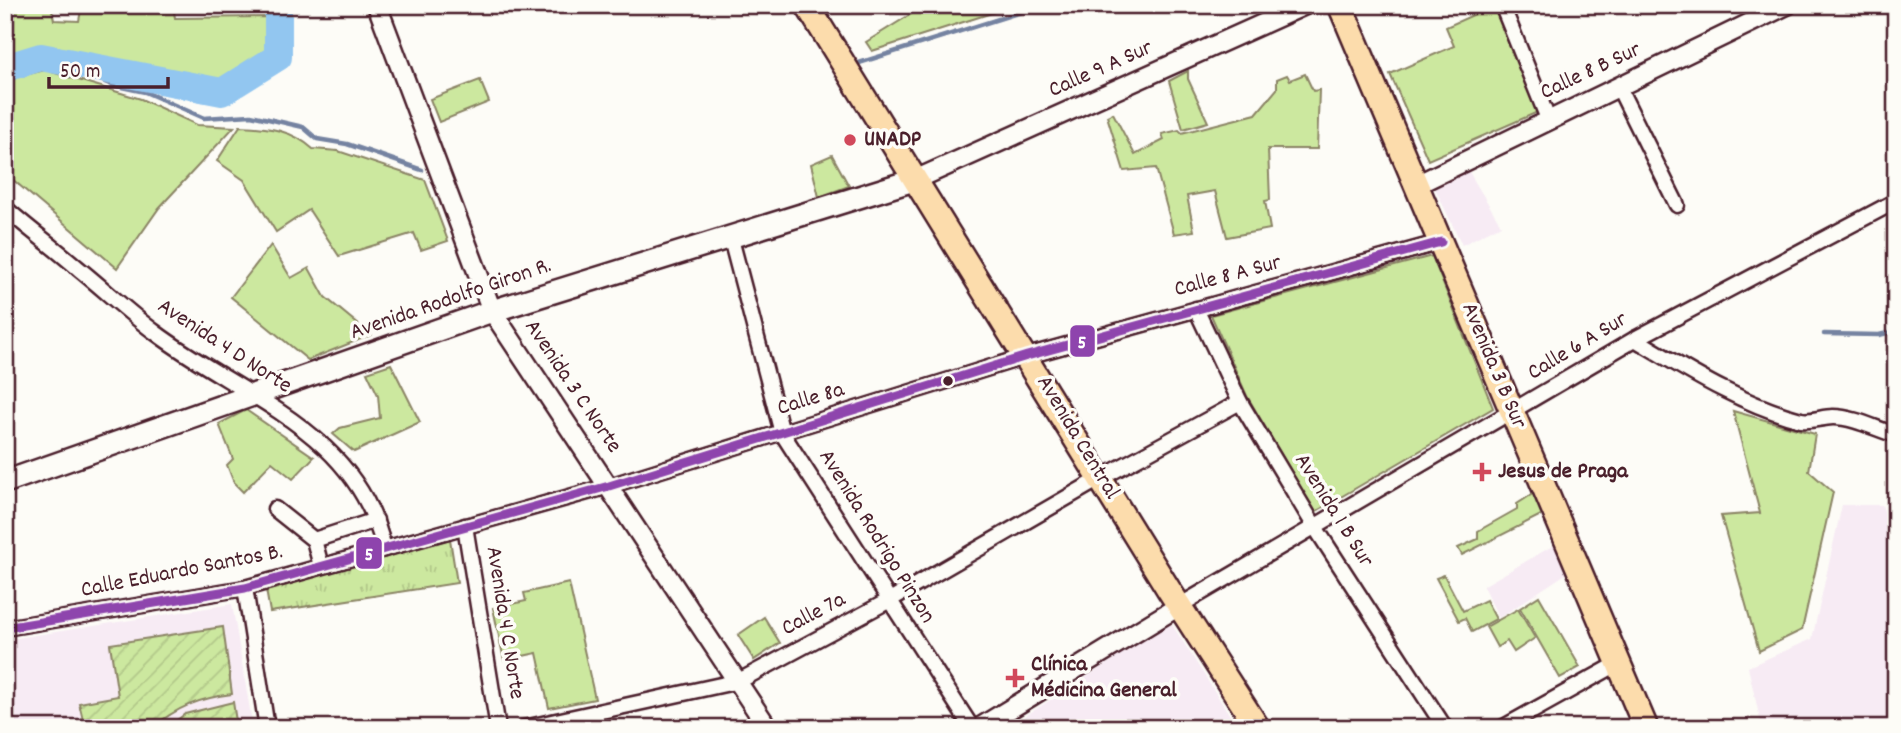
<svg xmlns="http://www.w3.org/2000/svg" width="1901" height="733" font-family="Dekko,sans-serif">
	<style>
		.built { fill: #f7ebf4 }
		.grass { fill: #cce89f; stroke: #8b8465; stroke-width: 2 }
		.park { fill: url(#park-tufts); stroke: #8b8465; stroke-width: 2 }
		.garden { fill: url(#garden-furrows); stroke: #8b8465; stroke-width: 2 }
		.lines { fill: none; stroke-linecap: round; stroke-linejoin: round }
		.stream { stroke: #7583a1; stroke-width: 4.5 }
		.river { stroke: #92c6f0; stroke-width: 28 }
		.minor-casing { stroke: #4a1f2b; stroke-width: 19 }
		.tertiary-casing { stroke: #4a1f2b; stroke-width: 23 }
		.secondary-casing { stroke: #4a1f2b; stroke-width: 26 }
		.primary-casing { stroke: #4a1f2b; stroke-width: 28 }
		.minor { stroke: #fdfcf7; stroke-width: 14 }
		.tertiary { stroke: #fdfcf7; stroke-width: 18 }
		.secondary { stroke: #fdfcf7; stroke-width: 21 }
		.primary { stroke: #fcdcac; stroke-width: 23 }
		.bus-1-casing { stroke: #fdfcf7; stroke-width: 14 }
		.bus-1 { stroke: #8e44ad; stroke-width: 9 }
		.poi-dot { fill: #d1495b; stroke: #fdfcf7; stroke-width: 2.5 }
		.bus-dot { fill: #4a1f2b; stroke: #fdfcf7; stroke-width: 2.5 }
		.labels { text-anchor: middle; dominant-baseline: central; stroke-width: 7; stroke-linejoin: round; paint-order: stroke }
		.street-label { font-size: 23px; fill: #4a1f2b; stroke: #fdfcf7 }
		.poi-label { font-size: 23px; font-weight: bold; fill: #4a1f2b; stroke: #fdfcf7; text-anchor: start }
		.line-badge { stroke: #fdfcf7; stroke-width: 2.5 }
		.badge-label { font-size: 19px; text-anchor: middle; font-weight: bold; fill: #fff }
	</style>
	<defs>
		<pattern id="park-tufts" width="24" height="20" patternUnits="userSpaceOnUse" patternTransform="scale(1.75)"><rect width="24" height="20" fill="#cce89f"/><path d="M3 7l-1-3M5 7V3M7 7l1-3M15 17l-1-3M17 17v-4M19 17l1-3" fill="none" stroke="#b1c789"/></pattern>
		<pattern id="garden-furrows" width="10" height="10" patternUnits="userSpaceOnUse" patternTransform="scale(1.75)"><rect width="10" height="10" fill="#cce89f"/><path d="M-1 1l2-2M0 10L10 0M9 11l2-2" fill="none" stroke="#b1c789"/></pattern>
	</defs>
	<rect width="100%" height="100%" fill="#fdfcf7"/>
	<filter id="ink" filterUnits="userSpaceOnUse"><feTurbulence type="fractalNoise" baseFrequency=".0143" numOctaves="2"/><feDisplacementMap in="SourceGraphic" scale="14" xChannelSelector="R" yChannelSelector="G"/><feConvolveMatrix kernelMatrix="1 2 1 2 8 2 1 2 1" color-interpolation-filters="sRGB"/></filter>
	<g filter="url(#ink)">
		<g class="built">
			<polygon points="1466,167 1501,225 1462,245 1433,184"/>
			<polygon points="1842,505 1882,505 1887,520 1896,592 1896,728 1762,728 1748,667 1812,639"/>
			<polygon points="1556,544 1567,573 1499,618 1483,586"/>
			<polygon points="232,604 253,728 5,728 5,640"/>
			<polygon points="1171,623 1238,728 1006,728"/>
		</g>
		<g class="grass">
			<polygon points="5,5 51,5 54,20 79,21 82,5 173,5 175,18 267,17 267,53 219,83 39,49 12,56 5,33"/>
			<polygon points="908,5 1017,5 872,51 866,42 911,14"/>
			<polygon points="1493,6 1540,111 1428,160 1390,74 1454,46 1446,27"/>
			<polygon points="45,70 141,99 197,125 234,127 159,208 117,268 5,173 5,80"/>
			<polygon points="1188,71 1188,79 1208,122 1183,129 1169,81"/>
			<polygon points="1305,74 1313,91 1319,90 1317,149 1268,149 1270,200 1265,201 1270,229 1227,237 1215,191 1187,196 1194,231 1174,234 1156,168 1124,171 1107,116 1113,113 1135,155 1164,140 1162,134 1179,130 1182,133 1256,114 1277,89 1277,79 1287,75 1290,80"/>
			<polygon points="480,80 489,102 439,122 430,99"/>
			<path d="M 240,126 C 269,127 292,130 313,149 L 338,151 L 425,180 L 448,241 L 421,250 L 414,233 L 339,256 L 309,210 L 276,232 L 244,180 L 217,161 Z"/>
			<polygon points="832,155 849,186 819,197 811,164"/>
			<polygon points="271,245 291,278 309,268 325,297 371,335 308,360 231,297"/>
			<polygon points="1432,256 1493,408 1315,512 1247,396 1211,315"/>
			<polygon points="391,364 420,422 354,452 333,434 340,428 380,418 378,395 367,372"/>
			<polygon points="246,410 314,457 293,479 272,462 243,492 234,483 227,465 233,459 219,424"/>
			<polygon points="1733,411 1815,434 1809,471 1833,492 1802,630 1759,651 1721,516 1760,513"/>
			<polygon points="1534,493 1543,514 1462,555 1458,548 1478,539 1478,531 1517,509 1517,504"/>
			<polygon points="1444,575 1463,611 1486,600 1496,619 1472,632 1465,618 1459,621 1436,578"/>
			<polygon points="569,583 595,699 549,708 537,653 504,660 493,608 526,601 524,593"/>
			<polygon points="1539,596 1580,667 1560,678 1520,608"/>
			<polygon points="1518,609 1535,638 1514,652 1507,641 1497,647 1486,627"/>
			<polygon points="764,617 780,643 754,660 738,635"/>
		</g>
		<polygon class="park" points="450,539 457,583 270,612 266,590"/>
		<g class="garden">
			<path d="M 223,627 L 232,694 C 200,698 177,707 152,728 L 85,728 L 79,703 L 118,696 L 110,644 Z"/>
			<polygon points="233,702 237,728 167,728 185,714"/>
		</g>
		<g class="lines">
			<g class="stream">
				<polyline points="41,57 112,85 145,92 204,118 251,115 303,127 317,139 347,144 422,170"/>
				<polyline points="859,63 1043,5"/>
				<polyline points="1824,334 1879,335 1896,331"/>
			</g>
			<polyline class="river" points="5,68 41,57 222,92 278,57 278,5"/>
			<g class="minor-casing">
				<g id="minor">
					<polyline points="1502,5 1548,119"/>
					<polyline points="1618,86 1677,205"/>
					<path d="M 5,208 C 29,229 55,248 79,269 C 105,290 129,313 156,333 C 243,398 358,431 384,549"/>
					<polyline points="731,239 782,433 972,728"/>
					<polyline points="1196,309 1240,402 1315,527 1445,728"/>
					<path d="M 1635,339 C 1687,370 1742,405 1801,420 C 1812,422 1822,417 1833,417 C 1854,417 1876,429 1896,435"/>
					<polyline points="275,509 314,540 321,566"/>
					<polyline points="465,526 498,728"/>
					<polyline points="314,540 376,520"/>
					<polyline points="245,588 267,728"/>
					<polyline points="1179,606 1635,339 1896,201"/>
					<polyline points="5,628 245,588 609,486 1027,356 1441,242"/>
					<polyline points="524,728 739,681 888,601 1101,478 1240,402"/>
					<polyline points="1502,728 1619,663"/>
				</g>
			</g>
			<g class="tertiary-casing">
				<g id="tertiary">
					<polyline points="377,5 492,311 768,728"/>
					<polyline points="917,179 1305,5"/>
					<polyline points="1416,185 1787,5"/>
					<polyline points="979,728 1179,606"/>
				</g>
			</g>
			<g class="secondary-casing">
				<polyline id="secondary" points="5,482 492,311 917,179"/>
			</g>
			<g class="primary-casing">
				<g id="primary">
					<polyline points="807,5 1169,590 1258,728"/>
					<polyline points="1340,5 1646,728"/>
				</g>
			</g>
			<use href="#minor" class="minor"/>
			<use href="#tertiary" class="tertiary"/>
			<use href="#secondary" class="secondary"/>
			<use href="#primary" class="primary"/>
			<g class="bus-1-casing">
				<polyline id="bus-1" points="5,628 245,588 609,486 1027,356 1441,242"/>
			</g>
			<use href="#bus-1" class="bus-1"/>
		</g>
	</g>
	<g class="poi-dot">
		<circle cx="850" cy="140" r="7"/>
		<path d="M1478.5 461.5h7v7h7v7h-7v7h-7v-7h-7v-7h7z"/>
		<path d="M1011.5 667.5h7v7h7v7h-7v7h-7v-7h-7v-7h7z"/>
	</g>
	<circle class="bus-dot" cx="948" cy="381" r="6"/>
	<g class="labels">
		<g class="street-label">
			<text transform="translate(1101 70) rotate(-24)">Calle 9 A Sur</text>
			<text transform="translate(1591 72) rotate(-25)">Calle 8 B Sur</text>
			<text transform="translate(1228 277) rotate(-15)">Calle 8 A Sur</text>
			<text transform="translate(451 300) rotate(-19)">Avenida Rodolfo Giron R.</text>
			<text transform="translate(224 347) rotate(33)">Avenida 4 D Norte</text>
			<text transform="translate(1578 347) rotate(-31)">Calle 6 A Sur</text>
			<text transform="translate(1493 366) rotate(67)">Avenida 3 B Sur</text>
			<text transform="translate(572 387) rotate(56)">Avenida 3 C Norte</text>
			<text transform="translate(811 400) rotate(-17)">Calle 8a</text>
			<text transform="translate(1077 438) rotate(59)">Avenida Central</text>
			<text transform="translate(1333 511) rotate(58)">Avenida 1 B Sur</text>
			<text transform="translate(876 537) rotate(58)">Avenida Rodrigo Pinzon</text>
			<text transform="translate(182 572) rotate(-11)">Calle Eduardo Santos B.</text>
			<text transform="translate(814 615) rotate(-28)">Calle 7a</text>
			<text transform="translate(504 623) rotate(81)">Avenida 4 C Norte</text>
		</g>
		<g class="poi-label">
			<text x="864" y="140">UNADP</text>
			<text x="1498" y="472">Jesus de Praga</text>
			<text x="1031" y="665">Clínica<tspan x="1031" dy="26">Médicina General</tspan></text>
		</g>
	</g>
	<g class="line-badge">
		<rect x="1069" y="324" width="27" height="34" rx="7" fill="#8e44ad"/>
		<rect x="355" y="536" width="28" height="34" rx="7" fill="#8e44ad"/>
	</g>
	<g class="badge-label">
		<text x="1082" y="348">5</text>
		<text x="369" y="560">5</text>
	</g>
	<rect width="1901" height="733" fill="none" stroke="#fdfcf7" stroke-width="28"/>
	<rect x="14" y="14" width="1873" height="705" fill="none" stroke="#4a1f2b" stroke-width="2.5" filter="url(#ink)"/>
	<path d="M49 77v10h119v-10" fill="none" stroke="#4a1f2b" stroke-width="3.5"/>
	<text x="60" y="77" font-size="21" fill="#4a1f2b" stroke="#fdfcf7" stroke-width="5" paint-order="stroke">50 m</text>
</svg>
